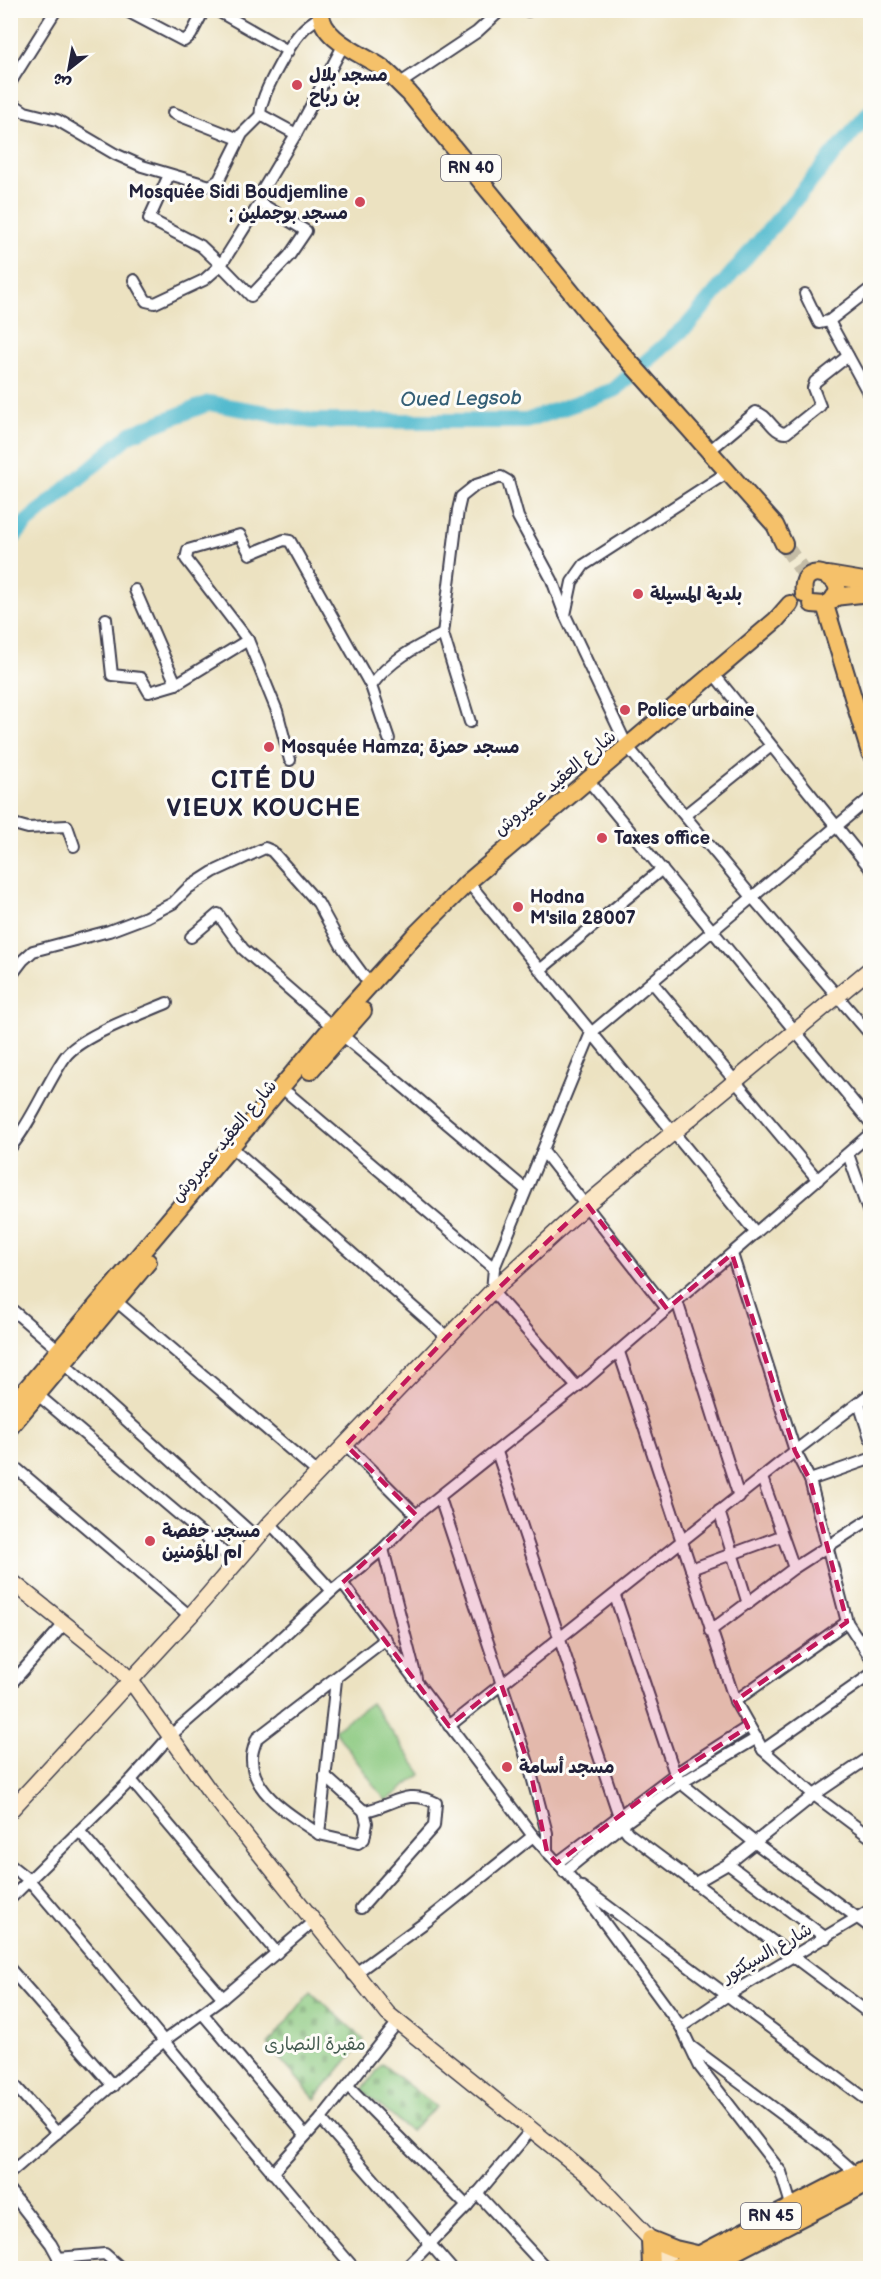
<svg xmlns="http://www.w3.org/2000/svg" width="881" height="2279" font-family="'Balsamiq Sans','Playpen Sans Arabic',sans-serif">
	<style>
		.cemetery { fill: url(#cemetery-stones); stroke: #56755c; stroke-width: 1.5 }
		.pitch { fill: #89c87e; stroke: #56755c; stroke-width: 1.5 }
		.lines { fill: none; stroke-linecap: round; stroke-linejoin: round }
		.river { stroke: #51bace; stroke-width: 16 }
		.primary-tunnel { stroke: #c4bca6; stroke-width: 16; stroke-dasharray: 16 8; stroke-linecap: butt }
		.street-casing { stroke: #403f4f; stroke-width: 14 }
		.secondary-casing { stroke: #403f4f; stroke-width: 18 }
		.primary-casing { stroke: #403f4f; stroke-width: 20 }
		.street { stroke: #fff; stroke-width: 10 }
		.secondary { stroke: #fbe6c4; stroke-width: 15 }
		.primary { stroke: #f5c16b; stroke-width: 16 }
		.marked { fill: #c2185b; fill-opacity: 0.2; stroke: #c2185b; stroke-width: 4.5; stroke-dasharray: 12 8; stroke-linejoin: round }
		.poi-dot { fill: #d1495b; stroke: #fdfcf7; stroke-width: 2 }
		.labels { text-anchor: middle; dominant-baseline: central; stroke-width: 6; stroke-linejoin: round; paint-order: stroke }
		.shield { fill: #fdfcf7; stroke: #646373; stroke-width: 1.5 }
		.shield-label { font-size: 16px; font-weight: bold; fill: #22223b }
		.poi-label { font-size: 18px; font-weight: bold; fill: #22223b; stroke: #fdfcf7; text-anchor: start }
		.street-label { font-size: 18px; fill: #22223b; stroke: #fdfcf7 }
		.park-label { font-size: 18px; fill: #465c52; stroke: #fdfcf7 }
		.water-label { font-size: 20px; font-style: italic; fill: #355f76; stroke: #fdfcf7 }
		.district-label { font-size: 24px; font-weight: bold; letter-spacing: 1.5px; fill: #22223b; stroke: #fdfcf7 }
	</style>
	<defs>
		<pattern id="cemetery-stones" width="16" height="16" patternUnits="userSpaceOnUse" patternTransform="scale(1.5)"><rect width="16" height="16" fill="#89c87e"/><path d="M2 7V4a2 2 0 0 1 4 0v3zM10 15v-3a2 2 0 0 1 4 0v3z" fill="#70a268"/></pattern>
	</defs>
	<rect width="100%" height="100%" fill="#fdfcf7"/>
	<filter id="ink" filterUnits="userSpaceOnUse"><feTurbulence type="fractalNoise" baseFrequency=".0167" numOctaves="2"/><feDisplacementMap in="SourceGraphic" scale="12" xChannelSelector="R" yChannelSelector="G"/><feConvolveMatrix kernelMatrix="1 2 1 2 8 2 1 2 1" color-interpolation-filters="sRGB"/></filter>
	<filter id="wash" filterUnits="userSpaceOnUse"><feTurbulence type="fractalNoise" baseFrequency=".008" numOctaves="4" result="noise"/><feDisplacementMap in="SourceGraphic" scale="24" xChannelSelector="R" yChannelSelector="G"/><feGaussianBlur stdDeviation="1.35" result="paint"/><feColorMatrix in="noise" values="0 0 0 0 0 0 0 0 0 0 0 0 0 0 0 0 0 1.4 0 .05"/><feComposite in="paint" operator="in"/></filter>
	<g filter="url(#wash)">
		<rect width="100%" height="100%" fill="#ece2c1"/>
		<g class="cemetery">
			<polygon points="311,1991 364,2040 315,2099 268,2045"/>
			<polygon points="382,2064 436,2107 410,2131 362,2091"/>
		</g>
		<polygon class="pitch" points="371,1703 422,1774 386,1801 334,1730"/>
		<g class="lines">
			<polyline class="river" points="10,541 27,522 131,434 209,403 313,421 526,421 614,390 688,325 870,112"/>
		</g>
	</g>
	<g filter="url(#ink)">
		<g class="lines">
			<polyline class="primary-tunnel" points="784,544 806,576"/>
			<g class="street-casing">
				<g id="street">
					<polyline points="125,10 184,41 191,35 204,10"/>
					<polyline points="216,10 288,51"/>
					<polyline points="528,10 528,11"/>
					<path d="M 321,16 C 314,21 307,25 302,31 C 291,42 256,102 261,115 L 296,134 L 344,44"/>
					<polyline points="10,83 56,10"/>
					<polyline points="399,84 477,32 501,10"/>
					<polyline points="10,102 25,112 57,120 115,154 142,166 210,186 219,180 242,134 261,115"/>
					<polyline points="173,113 239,139"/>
					<polyline points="260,203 306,231 289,256 251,296 221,265 260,203 259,196 296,134"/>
					<polyline points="134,280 146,301 155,303 204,280 221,265 201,246 149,219 169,175"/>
					<polyline points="805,294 819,323 829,321 870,396"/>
					<polyline points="829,321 870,289"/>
					<path d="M 709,451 L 756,412 C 769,415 772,433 786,433 L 820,406 L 813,388 L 815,382 L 848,356"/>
					<polyline points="728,472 584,565 572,582 565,615 627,746 752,897 870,1034"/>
					<polyline points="135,590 176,684 248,640 277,711 290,760"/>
					<polyline points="106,619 112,675 141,678 149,692 176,684"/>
					<polyline points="248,640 186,559 188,550 240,535 250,554 284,540 290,541 371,686"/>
					<polyline points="713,673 870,868"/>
					<polyline points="470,722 443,634 458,510 461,497 476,485 501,477 508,481 518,517 552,580 565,615"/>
					<path d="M 389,739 L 371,686 C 389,661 415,647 443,634"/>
					<polyline points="588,780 870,1122"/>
					<polyline points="685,815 771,746"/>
					<polyline points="10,823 28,828 67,826 74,846"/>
					<polyline points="468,882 756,1233"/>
					<polyline points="191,937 218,914 243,949 342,1035 525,1189"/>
					<polyline points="540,970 662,869"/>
					<polyline points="10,977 23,960 33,951 109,931 146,917 173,903 188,888 213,872 265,848 272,851 318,903 341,945 371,986"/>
					<polyline points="652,982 818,1180"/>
					<polyline points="289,1094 494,1268 492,1291 577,1387"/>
					<path d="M 10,1148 C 33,1120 45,1086 65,1057 C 80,1036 142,1014 167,1003"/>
					<polyline points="543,1151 667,1309"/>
					<polyline points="238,1153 447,1337"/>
					<polyline points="848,1154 870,1216"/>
					<polyline points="732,1254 795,1451 810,1480 847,1622"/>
					<polyline points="494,1268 591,1033 870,798"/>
					<polyline points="116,1301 318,1473"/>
					<polyline points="677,1301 739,1497"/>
					<polyline points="10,1308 59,1350"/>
					<polyline points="619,1352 735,1701 763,1750 814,1795 870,1837"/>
					<polyline points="64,1364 257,1538"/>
					<polyline points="38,1395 235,1562"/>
					<polyline points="859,1403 870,1438"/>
					<polyline points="346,1445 416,1515"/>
					<polyline points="497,1452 622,1825 628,1833 870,2014"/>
					<polyline points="10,1463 190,1616"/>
					<polyline points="762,1478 794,1568"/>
					<polyline points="810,1480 870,1459"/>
					<polyline points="440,1498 530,1769 547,1833 547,1852"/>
					<polyline points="719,1511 748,1604"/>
					<polyline points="270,1523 332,1591"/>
					<polyline points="383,1549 416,1678"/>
					<polyline points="691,1569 781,1536"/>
					<polyline points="342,1583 533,1836 573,1880 681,2027 700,2067 781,2172 793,2211"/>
					<polyline points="615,1596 675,1774 681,1783 754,1842 870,1927"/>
					<polyline points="710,1631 794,1568 870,1519"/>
					<polyline points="859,1641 870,1633"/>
					<path d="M 336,1680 L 319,1834 C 294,1817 250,1793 252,1757 C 252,1751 255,1744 257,1738 L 386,1639"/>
					<polyline points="10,1685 65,1623"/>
					<polyline points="735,1701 847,1622 870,1657"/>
					<polyline points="449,1726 795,1451 870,1394"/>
					<polyline points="763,1750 870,1675"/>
					<polyline points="131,1780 277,1953"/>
					<polyline points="80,1832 223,1998"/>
					<polyline points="319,1834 358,1843 364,1839 367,1823 364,1811 325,1776"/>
					<polyline points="557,1863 675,1774 748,1727"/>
					<polyline points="728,1864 826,1938"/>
					<path d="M 10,1865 L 29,1880 C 139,2008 244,2141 354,2268"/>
					<polyline points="564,1872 622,1825 681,1783 757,1738"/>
					<polyline points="695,1883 728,1864 814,1795 870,1757"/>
					<polyline points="582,1887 870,2102"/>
					<polyline points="10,1899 131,1780 170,1736 255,1662 332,1591 383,1549 416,1515 577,1387 870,1134"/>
					<path d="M 361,1908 L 434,1826 L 436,1803 C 406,1787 391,1807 364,1811"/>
					<polyline points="10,1969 113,2086"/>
					<polyline points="353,1975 427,1921 533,1836"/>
					<polyline points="203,2014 305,2135"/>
					<polyline points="681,2027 728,1995 870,1910"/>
					<polyline points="689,2045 825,2146 859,2176"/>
					<polyline points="10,2080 57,2133"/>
					<polyline points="348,2086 467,2206"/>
					<polyline points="321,2119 451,2268"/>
					<polyline points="10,2173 165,2040 223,1998 314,1921"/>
					<polyline points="272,2173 321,2119 397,2023"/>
					<polyline points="10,2191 51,2244 64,2268"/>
					<polyline points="477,2193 546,2268"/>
					<polyline points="58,2258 105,2254 121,2268"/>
					<polyline points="406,2268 467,2206 531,2130"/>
				</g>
			</g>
			<g class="secondary-casing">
				<g id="secondary">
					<polyline points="10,1580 109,1659 131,1681 208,1789 388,2014 593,2179 650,2239 674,2268"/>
					<polyline points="10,1811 190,1616 270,1523 492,1291 587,1204 870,969"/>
				</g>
			</g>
			<g class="primary-casing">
				<g id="primary">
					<path d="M 321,10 C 318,38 362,54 381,67 C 391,74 400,85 409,93 L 611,341 L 775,525 L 784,544"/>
					<polyline points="828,575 870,582"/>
					<path d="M 804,594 C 798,552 864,584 825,605 L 812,604"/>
					<polyline points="834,597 870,593"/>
					<polyline points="825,605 870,753"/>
					<polyline points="310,1071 363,1011"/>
					<polyline points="10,1408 332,1027 413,937 468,882 776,620 790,604"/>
					<polyline points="10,1427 148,1262"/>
					<polyline points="651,2268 650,2239 675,2249 701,2255"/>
					<polyline points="673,2268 870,2166"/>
					<polyline points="704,2268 870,2182"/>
				</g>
			</g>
			<use href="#street" class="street"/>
			<use href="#secondary" class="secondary"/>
			<use href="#primary" class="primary"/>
		</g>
	</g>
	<path class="marked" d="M 587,1204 L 667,1309 L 732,1254 L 795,1451 L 810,1480 L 847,1622 L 735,1701 L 748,1727 L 675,1774 L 557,1863 L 547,1852 L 530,1769 L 501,1684 L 449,1726 L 342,1583 L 416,1515 L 346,1445 L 447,1337 Z"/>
	<g class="poi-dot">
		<circle cx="297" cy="85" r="6"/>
		<circle cx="360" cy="202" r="6"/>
		<circle cx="638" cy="594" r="6"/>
		<circle cx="625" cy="710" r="6"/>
		<circle cx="269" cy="747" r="6"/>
		<circle cx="602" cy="838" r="6"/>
		<circle cx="518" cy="907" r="6"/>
		<circle cx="150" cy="1541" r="6"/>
		<circle cx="507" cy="1767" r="6"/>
	</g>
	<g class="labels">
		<g class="shield">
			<rect x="441" y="155" width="60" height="26" rx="4.5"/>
			<rect x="741" y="2203" width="60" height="26" rx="4.5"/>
		</g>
		<g class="shield-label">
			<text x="471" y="168">RN 40</text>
			<text x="771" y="2216">RN 45</text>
		</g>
		<g class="poi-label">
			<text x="309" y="75">مسجد بلال<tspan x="309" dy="21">بن رباح</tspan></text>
			<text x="348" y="192" text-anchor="end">Mosquée Sidi Boudjemline<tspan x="348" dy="21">; مسجد بوجملين</tspan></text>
			<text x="650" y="594">بلدية المسيلة</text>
			<text x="637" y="710">Police urbaine</text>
			<text x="281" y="747">Mosquée Hamza; مسجد حمزة</text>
			<text x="614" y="838">Taxes office</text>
			<text x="530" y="897">Hodna<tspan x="530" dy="21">M'sila 28007</tspan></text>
			<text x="162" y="1531">مسجد حفصة<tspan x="162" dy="21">ام المؤمنين</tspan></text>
			<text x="519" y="1767">مسجد أسامة</text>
		</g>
		<g class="street-label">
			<text transform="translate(555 783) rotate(-40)">شارع العقيد عميروش</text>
			<text transform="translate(224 1141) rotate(-50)">شارع العقيد عميروش</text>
			<text transform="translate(767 1953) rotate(-30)">شارع السيكتور</text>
		</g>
		<g class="park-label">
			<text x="315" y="2044">مقبرة النصارى</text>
		</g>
		<g class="water-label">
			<text transform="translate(461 399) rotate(-1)">Oued Legsob</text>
		</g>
		<g class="district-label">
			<text x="264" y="780">CITÉ DU<tspan x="264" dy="28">VIEUX KOUCHE</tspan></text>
		</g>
	</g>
	<rect width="881" height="2279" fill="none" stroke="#fdfcf7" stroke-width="36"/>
	<g transform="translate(69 69) rotate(211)" stroke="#fdfcf7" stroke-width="4.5" paint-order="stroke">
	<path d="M0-4.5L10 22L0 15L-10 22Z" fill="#22223b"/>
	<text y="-9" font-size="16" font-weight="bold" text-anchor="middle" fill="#22223b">ش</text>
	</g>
</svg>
